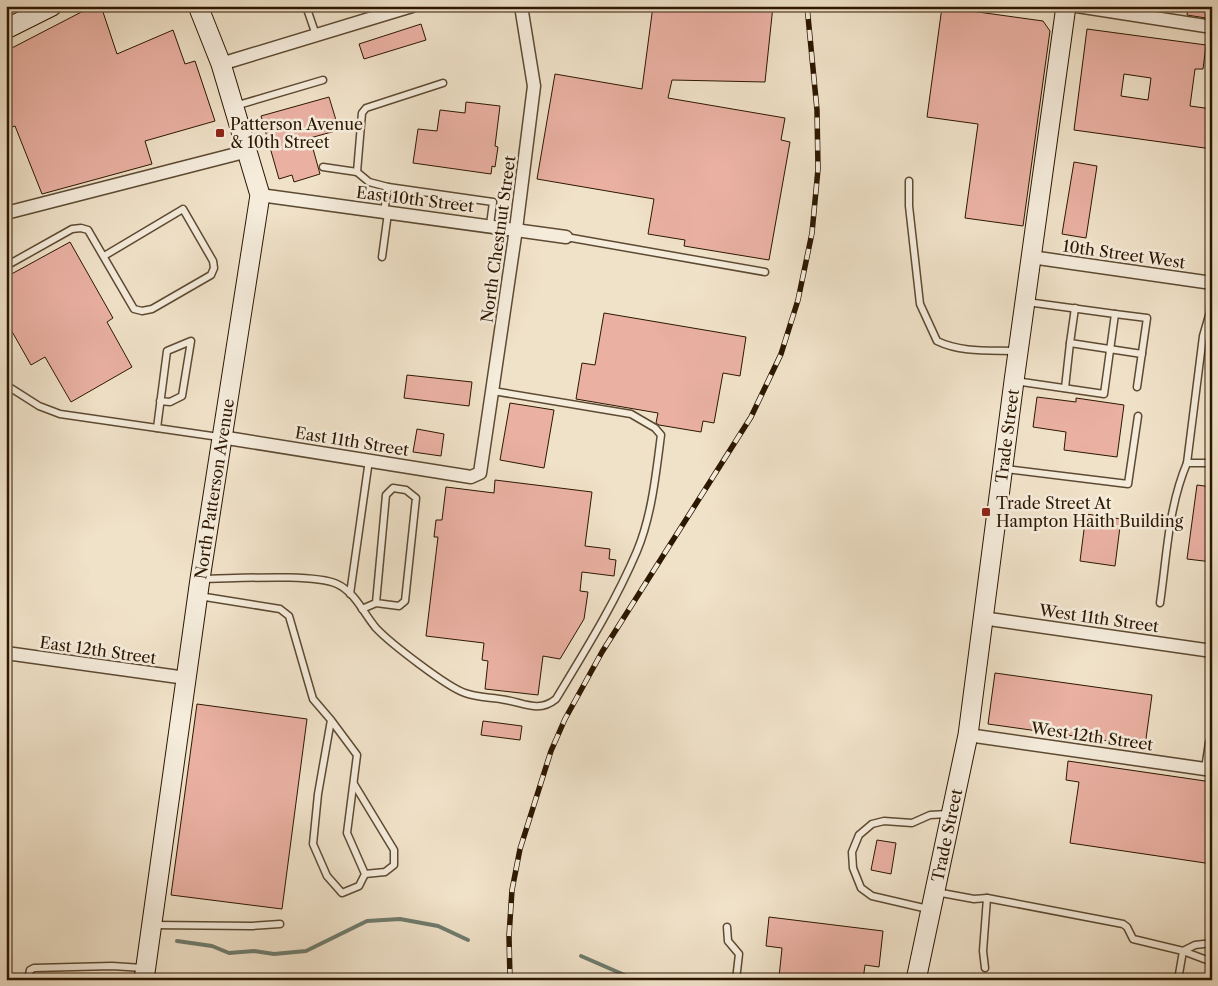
<svg xmlns="http://www.w3.org/2000/svg" width="1218" height="986" font-family="'Libre Caslon Text',serif">
	<style>
		.lines { fill: none; stroke-linecap: round; stroke-linejoin: round }
		.stream { stroke: #6e7b6d; stroke-width: 4 }
		.building { fill: #eab1a3; stroke: #2c1700; fill-rule: evenodd }
		.lane-casing { stroke: #5d4a32; stroke-width: 9 }
		.street-casing { stroke: #5d4a32; stroke-width: 15 }
		.secondary-casing { stroke: #2c1700; stroke-width: 21 }
		.lane { stroke: #f5ecdc; stroke-width: 6 }
		.street { stroke: #f5ecdc; stroke-width: 12 }
		.secondary { stroke: #f5ecdc; stroke-width: 19 }
		.rail-casing { stroke: #2c1700; stroke-width: 5.5 }
		.rail { stroke: #f5ecdc; stroke-width: 4; stroke-dasharray: 11; stroke-linecap: butt }
		.poi-dot { fill: #8f2418; stroke: #f5ecdc; stroke-width: 2 }
		.labels { text-anchor: middle; dominant-baseline: central; stroke-width: 5; stroke-linejoin: round; paint-order: stroke }
		.poi-label { font-size: 16px; fill: #2c1700; stroke: #f5ecdc; text-anchor: start }
		.street-label { font-size: 16px; fill: #2c1700; stroke: #f5ecdc }
	</style>
	<rect width="100%" height="100%" fill="#f0e2c9"/>
	<filter id="stains"><feTurbulence type="fractalNoise" baseFrequency=".004" numOctaves="4"/><feColorMatrix values="0 0 0 0 .2 0 0 0 0 .09 0 0 0 0 .02 0 0 0 .5 -.17"/></filter>
	<radialGradient id="worn" r=".72"><stop offset=".6" stop-color="#630" stop-opacity="0"/><stop offset="1" stop-color="#630" stop-opacity=".3"/></radialGradient>
	<g class="lines">
		<g class="stream">
			<polyline points="177,941 212,946 229,953 254,951 274,954 306,951 367,921 400,919 438,926 468,940"/>
			<polyline points="581,956 636,980"/>
		</g>
	</g>
	<g class="building">
		<polygon points="93,6 101,6 117,54 173,30 185,64 195,61 215,121 145,141 152,164 42,194 15,126 6,129 6,51"/>
		<polygon points="653,6 773,6 765,82 672,80 668,98 785,118 781,140 790,142 769,260 684,246 685,240 648,234 654,199 537,179 555,74 642,89"/>
		<polygon points="1188,6 1212,6 1212,19 1187,15"/>
		<polygon points="942,7 1043,21 1050,31 1023,226 965,218 978,124 927,117"/>
		<polygon points="421,24 426,40 364,59 359,44"/>
		<path d="M 1087,29 L 1206,45 L 1203,69 L 1195,69 L 1190,106 L 1212,109 L 1212,149 L 1074,130 ZM 1124,74 L 1151,78 L 1148,100 L 1121,96 Z"/>
		<polygon points="329,97 339,130 310,138 320,174 294,182 292,175 279,179 261,116"/>
		<polygon points="466,102 500,106 495,146 498,147 495,167 492,166 491,174 413,163 418,129 437,131 440,110 465,113"/>
		<polygon points="1074,162 1097,166 1086,238 1062,234"/>
		<polygon points="70,242 113,318 107,322 132,367 71,402 45,357 31,365 6,321 6,277"/>
		<polygon points="604,313 746,337 740,376 723,373 714,423 703,421 701,432 659,425 656,423 658,413 576,399 582,363 595,365"/>
		<polygon points="407,375 472,382 469,406 404,398"/>
		<polygon points="1037,397 1076,402 1076,398 1124,405 1117,457 1064,450 1066,432 1033,427"/>
		<polygon points="510,403 554,410 544,468 500,460"/>
		<polygon points="417,429 444,434 441,456 413,452"/>
		<polygon points="495,480 592,492 585,546 610,549 609,559 616,560 614,576 582,572 580,591 588,592 584,619 560,659 543,656 538,695 485,689 488,661 482,660 484,643 426,636 438,537 434,537 436,520 442,520 446,487 494,493"/>
		<polygon points="1197,485 1212,487 1212,562 1187,559"/>
		<polygon points="1086,514 1121,519 1115,566 1080,561"/>
		<polygon points="995,673 1152,695 1145,746 988,724"/>
		<polygon points="197,704 307,719 282,909 171,895"/>
		<polygon points="483,721 522,726 520,740 481,735"/>
		<polygon points="1068,761 1212,782 1212,864 1070,843 1079,782 1066,780"/>
		<polygon points="877,840 896,843 891,874 871,870"/>
		<polygon points="769,917 883,931 879,967 865,965 863,980 800,980 779,977 782,948 766,946"/>
	</g>
	<g class="lines">
		<g class="lane-casing">
			<g id="lane">
				<polyline points="306,6 316,35"/>
				<polyline points="443,83 366,108 362,113 357,172 369,182 388,187 493,202 490,225"/>
				<polyline points="235,106 323,80"/>
				<polyline points="323,167 357,172"/>
				<path d="M 909,181 L 909,206 L 920,304 L 937,341 C 962,353 990,350 1017,351"/>
				<polyline points="384,212 388,187"/>
				<polyline points="566,237 765,272"/>
				<polyline points="382,257 388,213"/>
				<polyline points="6,266 72,229 81,228 88,230 134,309 142,311 152,309 211,275 214,268 213,261 183,209 104,256"/>
				<polyline points="1210,312 1211,283"/>
				<polyline points="1115,314 1147,318 1137,387"/>
				<polyline points="1070,343 1075,308"/>
				<polyline points="1015,381 1104,394 1115,314 1027,302"/>
				<polyline points="6,385 39,406 60,414 219,437"/>
				<polyline points="1065,388 1070,343 1142,354"/>
				<polyline points="157,428 167,351 191,341 182,396 170,402 160,401"/>
				<polyline points="1187,463 1203,336 1210,312 1212,312"/>
				<polyline points="1006,469 1128,484 1138,416"/>
				<path d="M 201,579 C 231,579 313,573 337,584 C 355,592 364,614 376,628 C 390,643 447,687 465,693 C 478,698 492,697 506,700 C 524,703 539,713 556,699 C 585,651 615,603 637,551 C 652,515 656,473 661,435 L 655,428 L 631,414 L 493,391"/>
				<polyline points="350,594 369,460"/>
				<polyline points="199,596 280,609 289,616 313,699 331,720 357,755 347,833 365,874 359,886 342,893 327,876 313,844 318,794 331,720"/>
				<path d="M 1160,603 C 1167,556 1168,508 1187,463 L 1212,463"/>
				<polyline points="362,609 376,603 399,606 405,601 416,498 406,490 393,488 386,495 376,603"/>
				<polyline points="354,784 394,850 394,865 385,872 365,874"/>
				<polyline points="936,892 974,899 987,898 1123,924 1127,927 1133,939 1183,951 1178,980"/>
				<polyline points="928,909 872,896 861,888 853,868 852,852 859,835 872,824 884,821 912,823 930,815 948,814"/>
				<polyline points="153,925 252,926 280,924"/>
				<polyline points="727,927 728,941 739,954 736,980"/>
				<polyline points="1183,951 1212,962"/>
				<polyline points="1183,951 1195,945 1212,943"/>
				<polyline points="985,968 983,951 987,898"/>
				<polyline points="28,980 30,970 34,968 112,966 143,968"/>
			</g>
		</g>
		<g class="street-casing">
			<g id="street">
				<polyline points="1077,6 1212,27"/>
				<polyline points="221,64 412,6"/>
				<polyline points="260,195 566,237"/>
				<polyline points="6,213 248,151"/>
				<polyline points="1031,257 1212,283"/>
				<polyline points="221,437 471,477 480,473 516,229 534,86 521,6"/>
				<polyline points="982,618 1212,651"/>
				<polyline points="6,653 186,678"/>
				<polyline points="968,735 1212,770"/>
				<polyline points="1208,769 1212,743"/>
			</g>
		</g>
		<g class="secondary-casing">
			<g id="secondary">
				<polyline points="6,29 52,6"/>
				<path id="s1" d="M 144,980 L 200,579 L 260,195 L 221,64 L 198,6"/>
				<path id="s2" d="M 916,980 L 968,735 L 1014,381 L 1066,6"/>
			</g>
		</g>
		<use href="#lane" class="lane"/>
		<use href="#street" class="street"/>
		<use href="#secondary" class="secondary"/>
		<g class="rail-casing">
			<polyline id="rail" points="510,980 509,936 512,890 520,849 551,751 565,719 602,652 751,417 781,354 798,300 812,233 818,169 817,110 807,6"/>
		</g>
		<use href="#rail" class="rail"/>
	</g>
	<g class="poi-dot">
		<rect x="215" y="128" width="10" height="10" rx="2.5"/>
		<rect x="981" y="507" width="10" height="10" rx="2.5"/>
	</g>
	<g class="labels">
		<g class="poi-label">
			<text x="230" y="124">Patterson Avenue<tspan x="230" dy="18">&amp; 10th Street</tspan></text>
			<text x="996" y="503">Trade Street At<tspan x="996" dy="18">Hampton Haith Building</tspan></text>
		</g>
		<g class="street-label">
			<text transform="translate(415 199) rotate(7)">East 10th Street</text>
			<text transform="translate(498 239) rotate(-82)">North Chestnut Street</text>
			<text transform="translate(1124 254) rotate(8)">10th Street West</text>
			<text stroke="none"><textPath href="#s2" startOffset="552">Trade Street</textPath></text>
			<text transform="translate(352 441) rotate(9)">East 11th Street</text>
			<text stroke="none"><textPath href="#s1" startOffset="496">North Patterson Avenue</textPath></text>
			<text transform="translate(1099 618) rotate(8)">West 11th Street</text>
			<text transform="translate(98 650) rotate(8)">East 12th Street</text>
			<text transform="translate(1092 736) rotate(8)">West 12th Street</text>
			<text stroke="none"><textPath href="#s2" startOffset="148">Trade Street</textPath></text>
		</g>
	</g>
	<rect width="1218" height="986" fill="none" stroke="#f0e2c9" stroke-width="25"/>
	<rect x="8" y="8" width="1203" height="971" fill="none" stroke="#2c1700" stroke-width="2.5"/>
	<rect x="12" y="12" width="1193" height="961" fill="none" stroke="#2c1700"/>
	<rect width="100%" height="100%" filter="url(#stains)"/>
	<rect width="100%" height="100%" fill="url(#worn)"/>
</svg>
